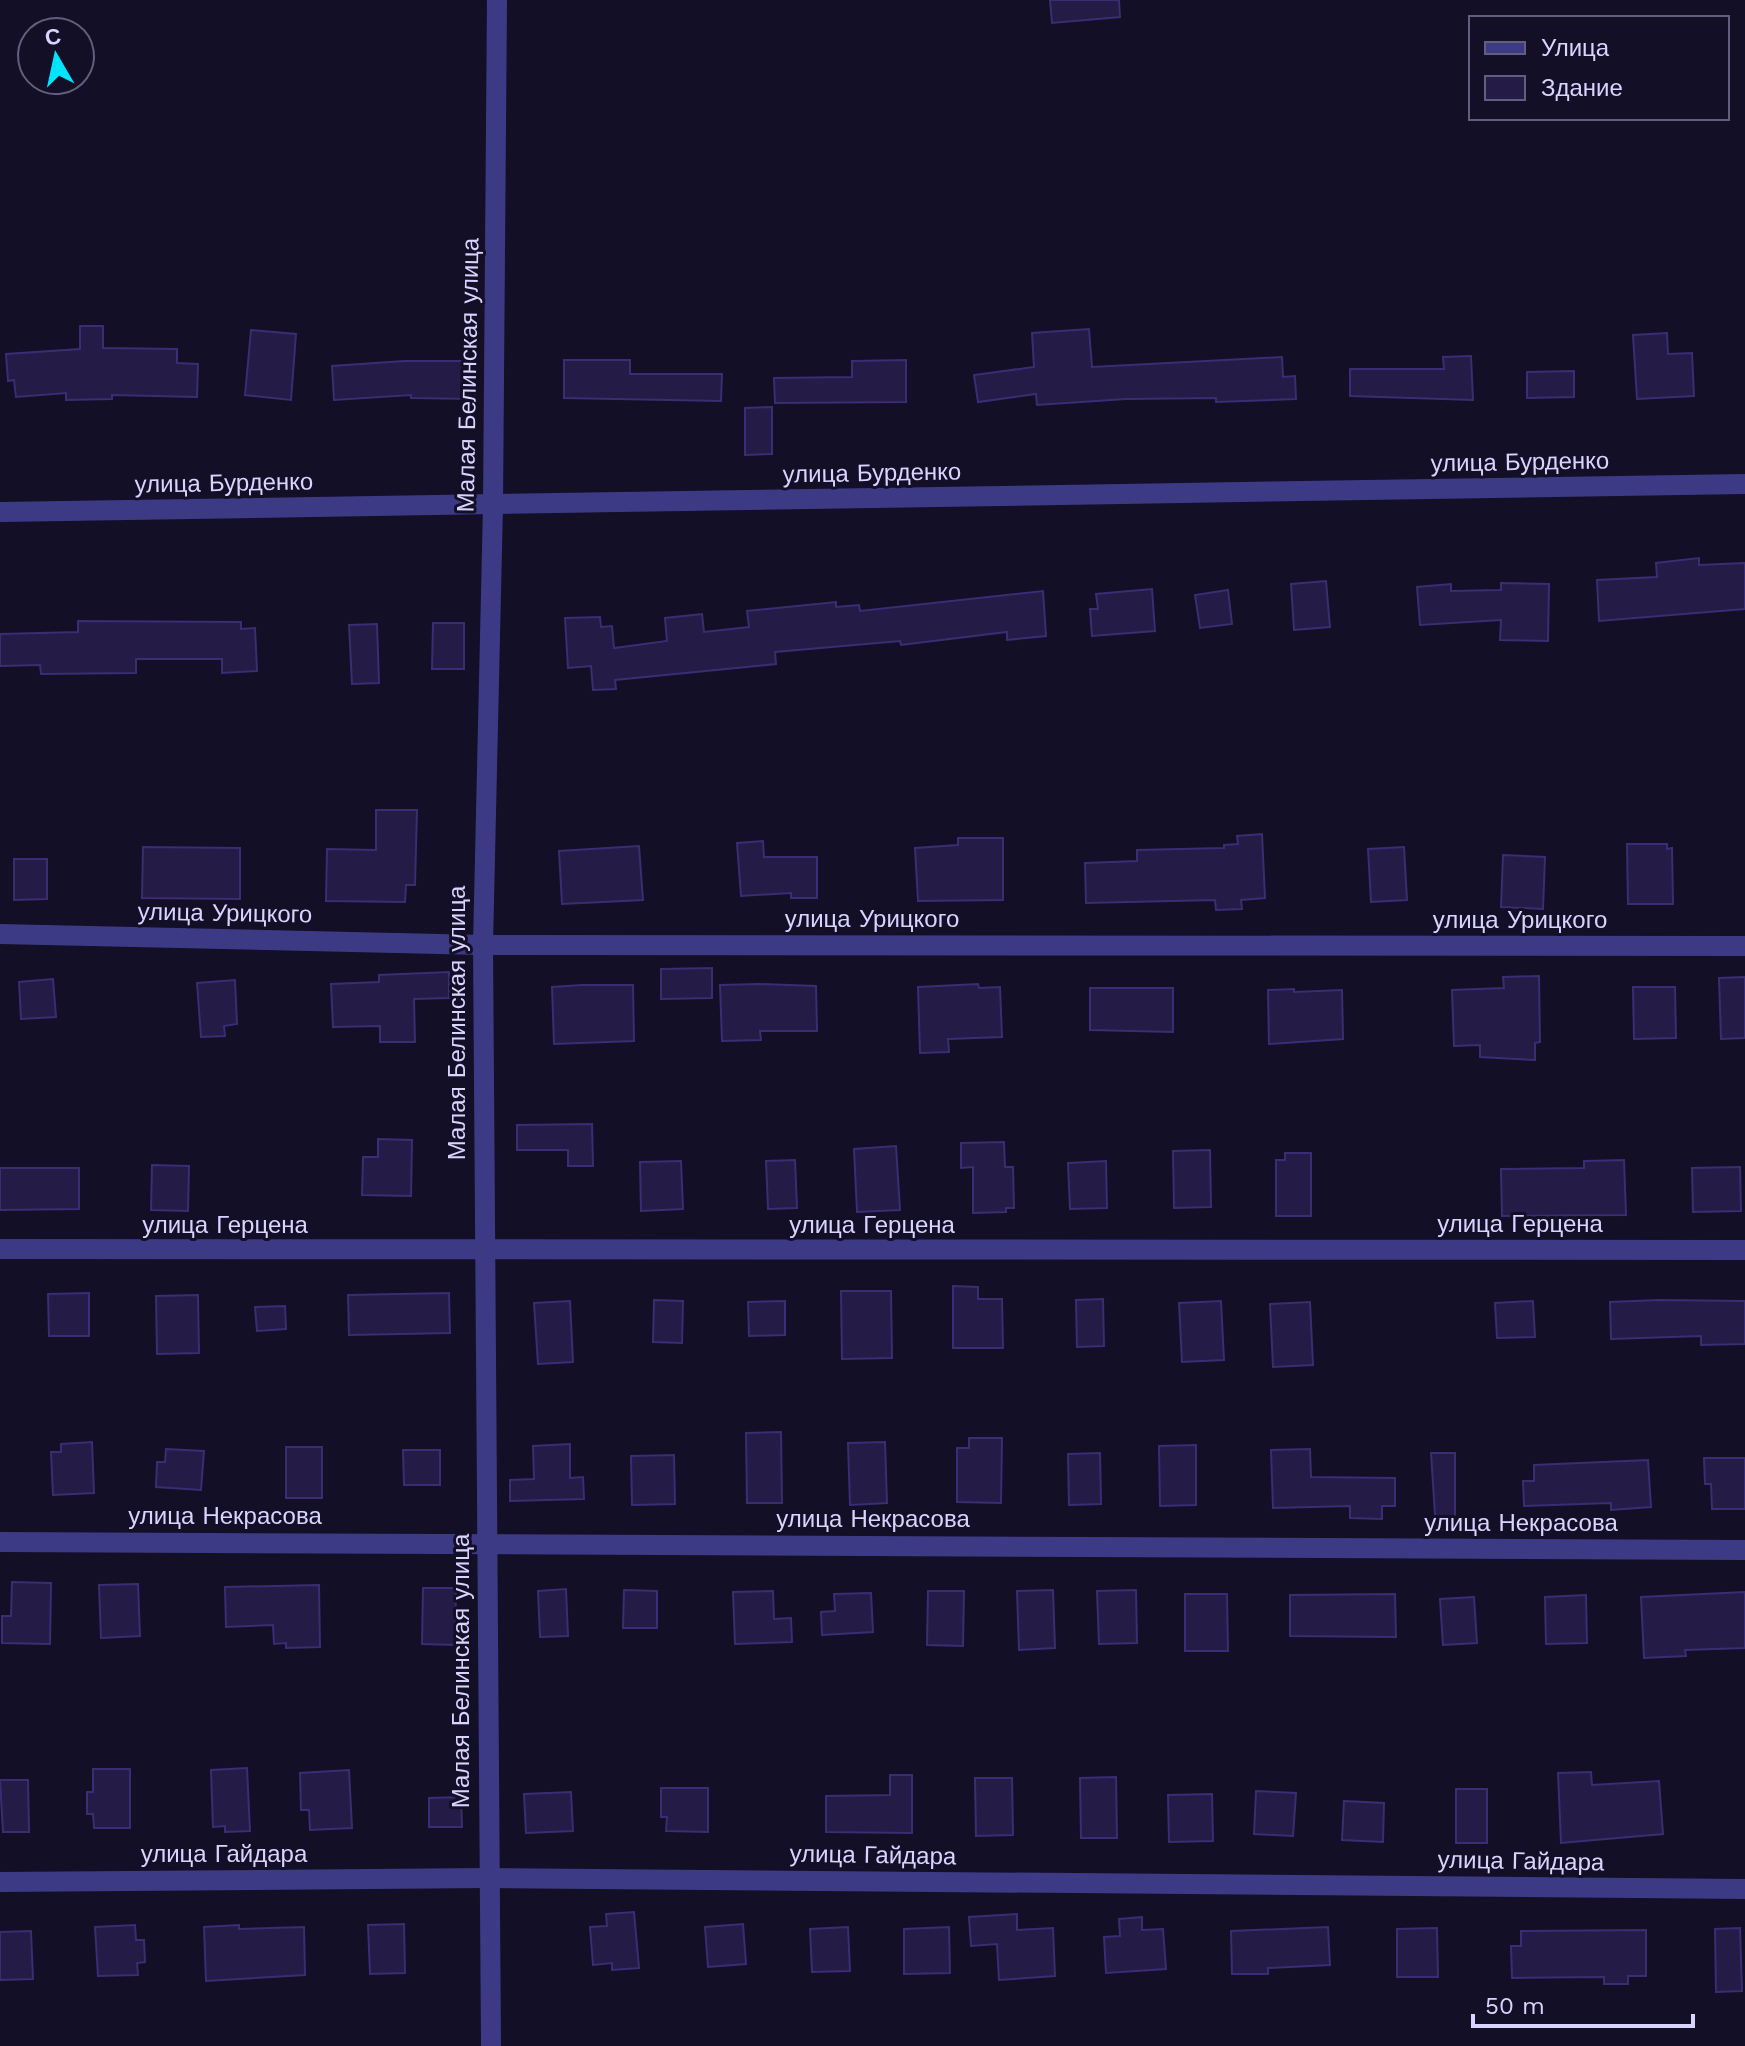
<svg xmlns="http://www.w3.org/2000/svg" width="1745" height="2046" font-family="'Work Sans',sans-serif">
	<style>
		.building { fill: #241b47; stroke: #3b2d73; stroke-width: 2 }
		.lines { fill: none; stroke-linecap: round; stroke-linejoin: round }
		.minor { stroke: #3d3a85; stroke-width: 20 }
		.labels { text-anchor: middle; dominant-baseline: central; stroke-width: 6; stroke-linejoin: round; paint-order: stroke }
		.street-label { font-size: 24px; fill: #d9d4ff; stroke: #130f26 }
	</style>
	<rect width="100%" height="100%" fill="#130f26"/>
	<g class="building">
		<polygon points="1050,0 1119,0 1120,17 1052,23"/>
		<polygon points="80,326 103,326 103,348 177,349 177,363 198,364 197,397 112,395 112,399 66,400 66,393 16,397 14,380 8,381 6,354 80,349"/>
		<polygon points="1089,329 1092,367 1282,357 1283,377 1295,376 1296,399 1216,402 1216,398 1126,399 1037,405 1036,394 978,402 974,375 1034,367 1032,333"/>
		<polygon points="251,330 296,334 291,400 245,395"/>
		<polygon points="1667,333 1668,354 1692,353 1694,396 1637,399 1633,335"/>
		<polygon points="1471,356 1473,400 1350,396 1350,369 1444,369 1443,357"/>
		<polygon points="564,360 630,360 630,374 722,374 721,401 564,398"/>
		<polygon points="906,360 906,402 775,403 774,378 852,377 852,361"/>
		<polygon points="404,361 475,361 475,399 411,398 411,395 334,400 332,366"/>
		<polygon points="1574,371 1574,397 1527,398 1527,372"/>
		<polygon points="772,407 772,454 745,455 745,408"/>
		<polygon points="1699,558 1699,565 1745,563 1745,609 1599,621 1597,580 1657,577 1656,563"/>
		<polygon points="1326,581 1330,627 1294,630 1291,584"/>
		<polygon points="1501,583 1549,584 1548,641 1500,640 1501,620 1420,625 1417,587 1451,584 1451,591 1501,590"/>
		<polygon points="1152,589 1155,631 1092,636 1090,609 1098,609 1096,594"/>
		<polygon points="1228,590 1232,624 1200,628 1195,595"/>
		<polygon points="1043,591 1046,636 1007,640 1007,632 901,645 900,641 775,652 776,664 615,680 616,689 593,690 591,666 568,668 565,618 600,617 601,627 612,626 614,648 667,641 665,618 702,614 704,632 749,627 747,611 836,602 836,607 859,605 860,611"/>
		<polygon points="78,621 241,622 241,629 255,628 257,671 222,673 222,659 136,659 136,673 41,674 40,665 0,666 0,634 78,632"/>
		<polygon points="433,623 464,623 464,669 432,669"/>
		<polygon points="377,624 379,683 352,684 349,625"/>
		<polygon points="376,810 417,810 415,885 406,885 405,902 326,901 327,849 376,850"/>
		<polygon points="1262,834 1265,898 1241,900 1242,909 1216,910 1215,900 1086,903 1085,863 1137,861 1137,850 1224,848 1224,845 1238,844 1237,836"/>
		<polygon points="958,838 1003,838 1003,900 918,901 915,848 958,845"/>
		<polygon points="763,841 764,857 817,857 817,898 791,898 791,893 741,896 737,843"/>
		<polygon points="1627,844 1667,844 1667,849 1672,848 1673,904 1628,904"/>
		<polygon points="639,846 643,900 562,904 559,851"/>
		<polygon points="143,847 240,848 240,899 142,898"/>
		<polygon points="1404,847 1407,900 1371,902 1368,849"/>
		<polygon points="1503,855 1545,857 1543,909 1501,907"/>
		<polygon points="14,859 47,859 47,899 14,900"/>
		<polygon points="712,968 712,998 661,999 661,969"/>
		<polygon points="449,972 449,998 414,999 415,1042 380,1042 380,1026 333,1027 331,984 379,982 379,975"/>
		<polygon points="1539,976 1540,1042 1535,1043 1535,1060 1480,1057 1480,1045 1454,1046 1452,990 1504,988 1503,977"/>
		<polygon points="1745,977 1745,1038 1721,1039 1719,978"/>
		<polygon points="53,979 56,1017 21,1019 19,982"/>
		<polygon points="235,980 237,1024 224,1026 225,1036 201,1037 197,983"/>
		<polygon points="759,984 816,986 817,1031 760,1031 761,1040 722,1041 720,985"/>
		<polygon points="978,984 979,988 1000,987 1002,1037 948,1039 949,1052 920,1053 918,987"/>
		<polygon points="582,985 633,985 634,1041 554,1044 552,987"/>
		<polygon points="1633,987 1675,987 1676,1038 1634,1039"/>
		<polygon points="1090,988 1173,988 1173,1032 1090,1030"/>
		<polygon points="1294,989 1294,992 1342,990 1343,1039 1269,1044 1268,990"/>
		<polygon points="592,1124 593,1166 568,1166 568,1150 517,1150 517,1125"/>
		<polygon points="378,1139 412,1140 411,1196 362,1195 363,1157 378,1157"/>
		<polygon points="1004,1142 1005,1167 1013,1167 1014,1208 1006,1208 1006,1212 973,1213 973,1167 961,1168 961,1143"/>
		<polygon points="896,1146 900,1210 857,1212 854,1149"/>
		<polygon points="1210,1150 1211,1207 1174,1208 1173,1151"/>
		<polygon points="1285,1153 1311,1153 1311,1216 1276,1216 1276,1160 1285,1160"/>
		<polygon points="795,1160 797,1208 768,1209 766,1161"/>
		<polygon points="1624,1160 1626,1215 1502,1216 1501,1169 1584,1168 1584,1161"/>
		<polygon points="681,1161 683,1209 641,1211 640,1162"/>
		<polygon points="1106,1161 1107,1208 1070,1209 1068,1163"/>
		<polygon points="152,1165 189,1166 188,1211 151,1210"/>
		<polygon points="1740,1167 1741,1211 1693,1212 1692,1168"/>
		<polygon points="0,1168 79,1168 79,1209 0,1210"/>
		<polygon points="953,1286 978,1287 978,1299 1002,1299 1003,1348 953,1348"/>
		<polygon points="841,1291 891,1291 892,1358 842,1359"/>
		<polygon points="89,1293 89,1336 49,1336 48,1294"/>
		<polygon points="449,1293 450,1333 349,1335 348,1295"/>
		<polygon points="198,1295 199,1353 157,1354 156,1296"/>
		<polygon points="1103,1299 1104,1346 1077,1347 1076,1300"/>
		<polygon points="654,1300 683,1301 682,1343 653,1342"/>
		<polygon points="1659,1300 1745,1301 1745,1344 1701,1345 1701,1336 1611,1339 1610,1302"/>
		<polygon points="570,1301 573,1362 538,1364 534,1303"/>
		<polygon points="785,1301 785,1335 749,1336 748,1302"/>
		<polygon points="1221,1301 1224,1360 1182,1362 1179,1303"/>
		<polygon points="1533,1301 1535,1337 1497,1338 1495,1303"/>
		<polygon points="1310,1302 1313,1365 1273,1367 1270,1304"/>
		<polygon points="285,1306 286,1329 257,1331 255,1307"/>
		<polygon points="781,1432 782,1503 747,1503 746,1433"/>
		<polygon points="969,1438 1002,1438 1001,1503 957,1502 957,1448 969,1448"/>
		<polygon points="92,1442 94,1493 53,1495 51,1452 61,1452 61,1444"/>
		<polygon points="885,1442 887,1503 850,1505 848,1443"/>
		<polygon points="570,1444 570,1478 583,1477 584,1499 510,1501 510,1480 534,1479 533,1446"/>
		<polygon points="1196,1445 1196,1505 1160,1506 1159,1446"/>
		<rect x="286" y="1447" width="36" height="51"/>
		<polygon points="166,1449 204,1451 201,1490 156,1487 157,1462 165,1462"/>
		<polygon points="1310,1449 1311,1477 1395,1478 1395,1506 1382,1506 1382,1519 1350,1518 1350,1506 1273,1508 1271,1450"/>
		<polygon points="403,1450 440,1450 440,1485 404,1485"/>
		<polygon points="1100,1453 1101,1504 1069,1505 1068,1454"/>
		<polygon points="1431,1453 1455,1453 1455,1529 1436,1530"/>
		<polygon points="674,1455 675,1504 632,1505 631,1456"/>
		<polygon points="1704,1458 1745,1458 1745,1509 1712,1509 1711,1484 1705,1484"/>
		<polygon points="1648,1460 1651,1507 1611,1510 1611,1503 1524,1506 1523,1481 1534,1481 1534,1465"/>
		<polygon points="12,1582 51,1583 50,1644 2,1643 2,1616 11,1616"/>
		<polygon points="138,1584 140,1636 101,1638 99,1585"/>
		<polygon points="319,1585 320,1647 286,1648 286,1643 274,1644 273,1625 226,1627 225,1587"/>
		<polygon points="423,1588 456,1588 455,1645 422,1644"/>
		<polygon points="566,1589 568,1636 540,1637 538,1591"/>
		<polygon points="624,1590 657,1591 657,1628 623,1628"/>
		<polygon points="1053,1590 1055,1648 1019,1650 1017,1591"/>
		<polygon points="1136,1590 1137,1643 1099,1644 1097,1591"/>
		<polygon points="773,1591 774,1619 791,1618 792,1642 735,1644 733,1592"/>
		<polygon points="928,1591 964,1591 963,1646 927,1645"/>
		<polygon points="1745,1592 1745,1648 1685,1650 1686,1656 1644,1658 1641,1597"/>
		<polygon points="871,1593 873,1632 822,1635 821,1612 835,1611 834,1594"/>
		<polygon points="1185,1594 1227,1594 1228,1651 1185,1651"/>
		<polygon points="1395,1594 1396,1637 1290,1636 1290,1595"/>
		<polygon points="1586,1595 1587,1643 1546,1644 1545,1597"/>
		<polygon points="1474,1597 1477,1643 1443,1645 1440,1599"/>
		<polygon points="247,1768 250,1831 225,1832 225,1826 213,1827 211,1770"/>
		<polygon points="93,1769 130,1769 130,1828 94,1828 93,1814 87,1814 87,1792 93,1792"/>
		<polygon points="349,1770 352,1828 310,1830 309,1810 301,1810 300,1773"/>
		<polygon points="1591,1772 1592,1785 1659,1781 1663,1834 1561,1843 1558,1773"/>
		<polygon points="890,1775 912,1775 912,1833 826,1832 826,1796 890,1795"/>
		<polygon points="1116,1777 1117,1838 1081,1838 1080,1778"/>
		<polygon points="975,1778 1012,1778 1013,1835 976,1836"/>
		<polygon points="0,1780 28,1780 29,1832 3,1832"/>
		<polygon points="661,1788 708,1788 708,1832 666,1831 667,1817 661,1817"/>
		<rect x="1456" y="1789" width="31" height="54"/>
		<polygon points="1256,1791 1296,1793 1293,1836 1254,1834"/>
		<polygon points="571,1792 573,1831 526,1833 524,1794"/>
		<polygon points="1212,1794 1213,1841 1169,1842 1168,1795"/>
		<polygon points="461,1797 462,1827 429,1827 429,1798"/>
		<polygon points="1344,1801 1384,1803 1383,1842 1342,1840"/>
		<polygon points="634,1912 639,1968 612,1970 612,1963 593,1965 590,1927 607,1926 606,1914"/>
		<polygon points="1017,1914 1017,1930 1053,1928 1055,1976 999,1980 997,1944 971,1946 969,1917"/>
		<polygon points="1142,1917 1142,1930 1163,1929 1166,1969 1106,1973 1104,1937 1120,1936 1119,1919"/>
		<polygon points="404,1924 405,1973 370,1974 368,1925"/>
		<polygon points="743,1924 746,1964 708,1967 705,1927"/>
		<polygon points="135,1925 136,1940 144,1940 145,1962 137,1963 138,1975 98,1976 95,1927"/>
		<polygon points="239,1925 239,1929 304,1927 305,1975 206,1981 204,1927"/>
		<polygon points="848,1927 850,1971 812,1972 810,1929"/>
		<polygon points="949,1927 950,1973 904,1974 904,1929"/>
		<polygon points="1328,1927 1330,1965 1268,1968 1268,1974 1232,1974 1231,1931"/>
		<polygon points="1437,1928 1438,1977 1397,1977 1397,1929"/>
		<polygon points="1740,1928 1742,1991 1716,1992 1715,1929"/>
		<polygon points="1646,1930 1646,1976 1628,1976 1628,1984 1604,1984 1604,1977 1512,1978 1511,1946 1521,1946 1521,1931"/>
		<polygon points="31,1931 33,1979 0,1980 0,1932"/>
	</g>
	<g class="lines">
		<g class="minor">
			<polyline points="0,512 1745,484"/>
			<polyline points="0,934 483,945 1745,946"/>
			<polyline points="0,1249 1745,1250"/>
			<polyline points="0,1542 1745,1550"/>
			<polyline points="0,1882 488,1878 1745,1889"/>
			<polyline points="491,2046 483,945 493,505 497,0"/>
		</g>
	</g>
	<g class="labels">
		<g class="street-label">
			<text transform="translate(468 375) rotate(-89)">Малая Белинская улица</text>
			<text transform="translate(1520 462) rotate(-1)">улица Бурденко</text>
			<text transform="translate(872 473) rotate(-1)">улица Бурденко</text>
			<text transform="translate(224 483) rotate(-1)">улица Бурденко</text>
			<text transform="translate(225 913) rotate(1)">улица Урицкого</text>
			<text x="872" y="919">улица Урицкого</text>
			<text x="1520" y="920">улица Урицкого</text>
			<text transform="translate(457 1023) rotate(-90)">Малая Белинская улица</text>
			<text x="1520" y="1224">улица Герцена</text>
			<text x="225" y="1225">улица Герцена</text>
			<text x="872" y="1225">улица Герцена</text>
			<text x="225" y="1516">улица Некрасова</text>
			<text x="873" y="1519">улица Некрасова</text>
			<text x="1521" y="1523">улица Некрасова</text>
			<text transform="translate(461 1671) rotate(-90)">Малая Белинская улица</text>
			<text x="224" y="1854">улица Гайдара</text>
			<text transform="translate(873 1855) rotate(1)">улица Гайдара</text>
			<text transform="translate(1521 1861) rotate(1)">улица Гайдара</text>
		</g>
	</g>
	<rect x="1469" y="16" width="260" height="104" fill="#130f26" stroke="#625e7d" stroke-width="2"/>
	<rect x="1485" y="42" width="40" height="12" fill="#3d3a85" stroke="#625e7d" stroke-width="2"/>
	<text x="1541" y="56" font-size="24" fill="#d9d4ff">Улица</text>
	<rect x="1485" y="76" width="40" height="24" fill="#241b47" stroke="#625e7d" stroke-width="2"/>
	<text x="1541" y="96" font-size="24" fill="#d9d4ff">Здание</text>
	<g transform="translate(56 56) rotate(351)"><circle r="38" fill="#130f26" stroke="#625e7d" stroke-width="2"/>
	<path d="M0-6L14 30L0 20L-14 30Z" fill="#00e5ff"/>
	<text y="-12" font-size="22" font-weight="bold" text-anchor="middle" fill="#d9d4ff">С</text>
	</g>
	<path d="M1473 2014v12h220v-12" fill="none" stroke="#d9d4ff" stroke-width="4"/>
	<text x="1485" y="2014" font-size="24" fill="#d9d4ff" stroke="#130f26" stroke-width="6" paint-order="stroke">50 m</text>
</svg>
